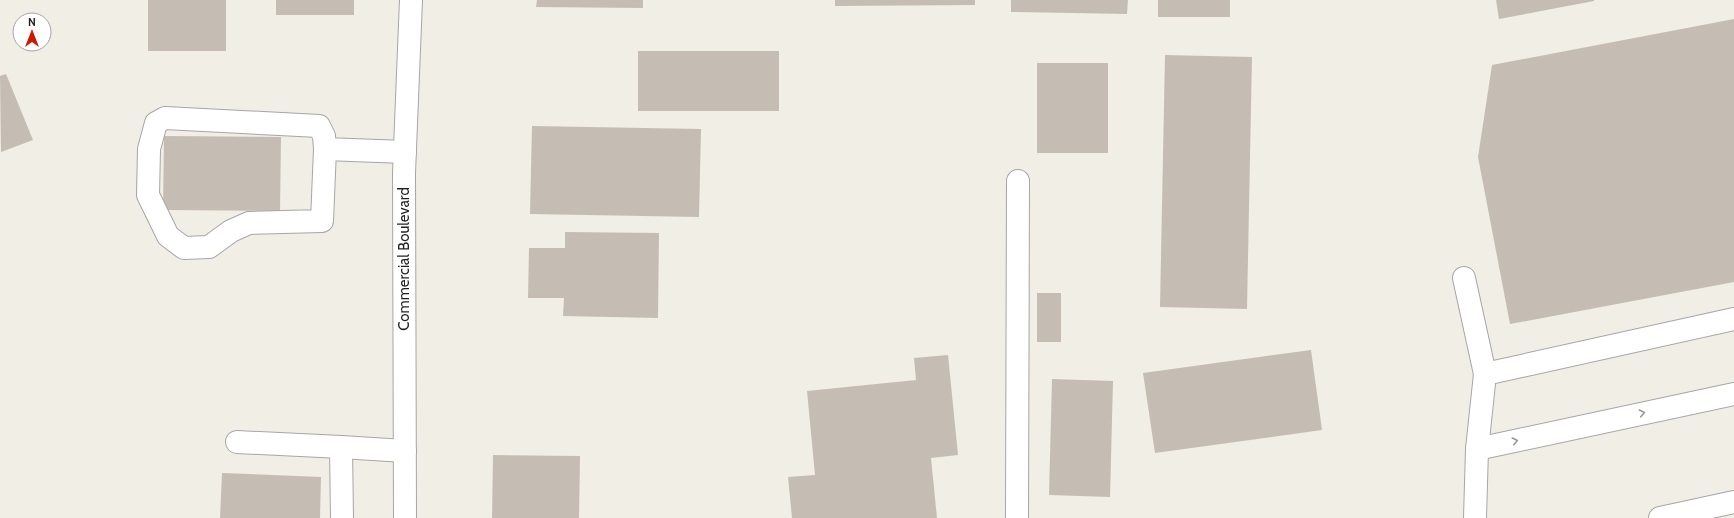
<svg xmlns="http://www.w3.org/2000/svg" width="1734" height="518" font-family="Cabin,sans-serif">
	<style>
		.building { fill: #c5bdb4 }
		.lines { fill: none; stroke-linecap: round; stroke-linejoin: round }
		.minor-casing { stroke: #a6a6a6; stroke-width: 24 }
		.minor { stroke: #fff; stroke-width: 22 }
		.oneway { stroke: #9a9a9a }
		.labels { text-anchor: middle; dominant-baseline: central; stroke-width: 4; stroke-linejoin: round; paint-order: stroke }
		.street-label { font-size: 15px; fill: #1f1f1f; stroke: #fff }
	</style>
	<rect width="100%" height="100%" fill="#f0eee5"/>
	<g class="building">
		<rect x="148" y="0" width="78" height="51"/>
		<rect x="276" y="0" width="78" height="15"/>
		<polygon points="537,0 643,0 643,8 536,7"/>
		<polygon points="835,0 975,0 975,5 835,6"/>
		<polygon points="1011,0 1128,0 1127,14 1011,12"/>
		<rect x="1158" y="0" width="72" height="17"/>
		<polygon points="1496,0 1594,0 1594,1 1499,19"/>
		<polygon points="1734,19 1734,282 1510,324 1478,157 1492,65"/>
		<rect x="638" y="51" width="141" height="60"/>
		<polygon points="1165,55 1252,57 1247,309 1160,307"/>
		<rect x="1037" y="63" width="71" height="90"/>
		<polygon points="6,74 33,140 1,152 0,76"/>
		<polygon points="532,126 701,129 699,217 530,214"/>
		<polygon points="164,136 281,137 280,211 163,210"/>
		<polygon points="565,232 659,233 658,318 563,316 564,298 528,298 529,248 565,248"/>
		<rect x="1037" y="293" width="24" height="49"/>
		<polygon points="1311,350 1322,430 1155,453 1143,373"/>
		<polygon points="948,355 958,455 931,458 937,518 792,518 788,477 815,475 807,391 916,380 914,358"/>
		<polygon points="1052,379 1113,381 1110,497 1049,495"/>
		<polygon points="493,455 580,456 579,518 492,518"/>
		<polygon points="222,473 321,477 320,518 220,518"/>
	</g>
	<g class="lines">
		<g class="minor-casing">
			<g id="minor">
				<polyline points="325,149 324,136 319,126 165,118 156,123 149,149 148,195 168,236 184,248 209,247 231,231 249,223 322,221 325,149 405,152"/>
				<polyline points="1464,278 1485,374"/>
				<polyline points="237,442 341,447 342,518"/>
				<polyline points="341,447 405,451"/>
				<polyline points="1477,449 1734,394"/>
				<polyline points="405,518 404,173 411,0"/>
				<polyline points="1017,518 1018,181"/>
				<polyline points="1475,518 1477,449 1485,374 1734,319"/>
				<polyline points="1660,518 1734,502"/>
			</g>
		</g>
		<use href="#minor" class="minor"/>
	</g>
	<defs><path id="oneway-chevron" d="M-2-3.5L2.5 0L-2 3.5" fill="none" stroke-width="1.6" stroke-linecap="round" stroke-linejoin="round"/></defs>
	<g class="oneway">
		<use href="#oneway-chevron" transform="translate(1642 413) rotate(-12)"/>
		<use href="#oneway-chevron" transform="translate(1515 441) rotate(-12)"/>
	</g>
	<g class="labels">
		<g class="street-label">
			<text transform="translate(404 259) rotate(-90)">Commercial Boulevard</text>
		</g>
	</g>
	<g transform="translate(32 32)"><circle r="19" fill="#ffffff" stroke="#a5a5a5"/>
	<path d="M0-3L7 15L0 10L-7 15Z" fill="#ce1a00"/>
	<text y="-6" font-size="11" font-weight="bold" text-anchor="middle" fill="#1f1f1f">N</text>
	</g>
</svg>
